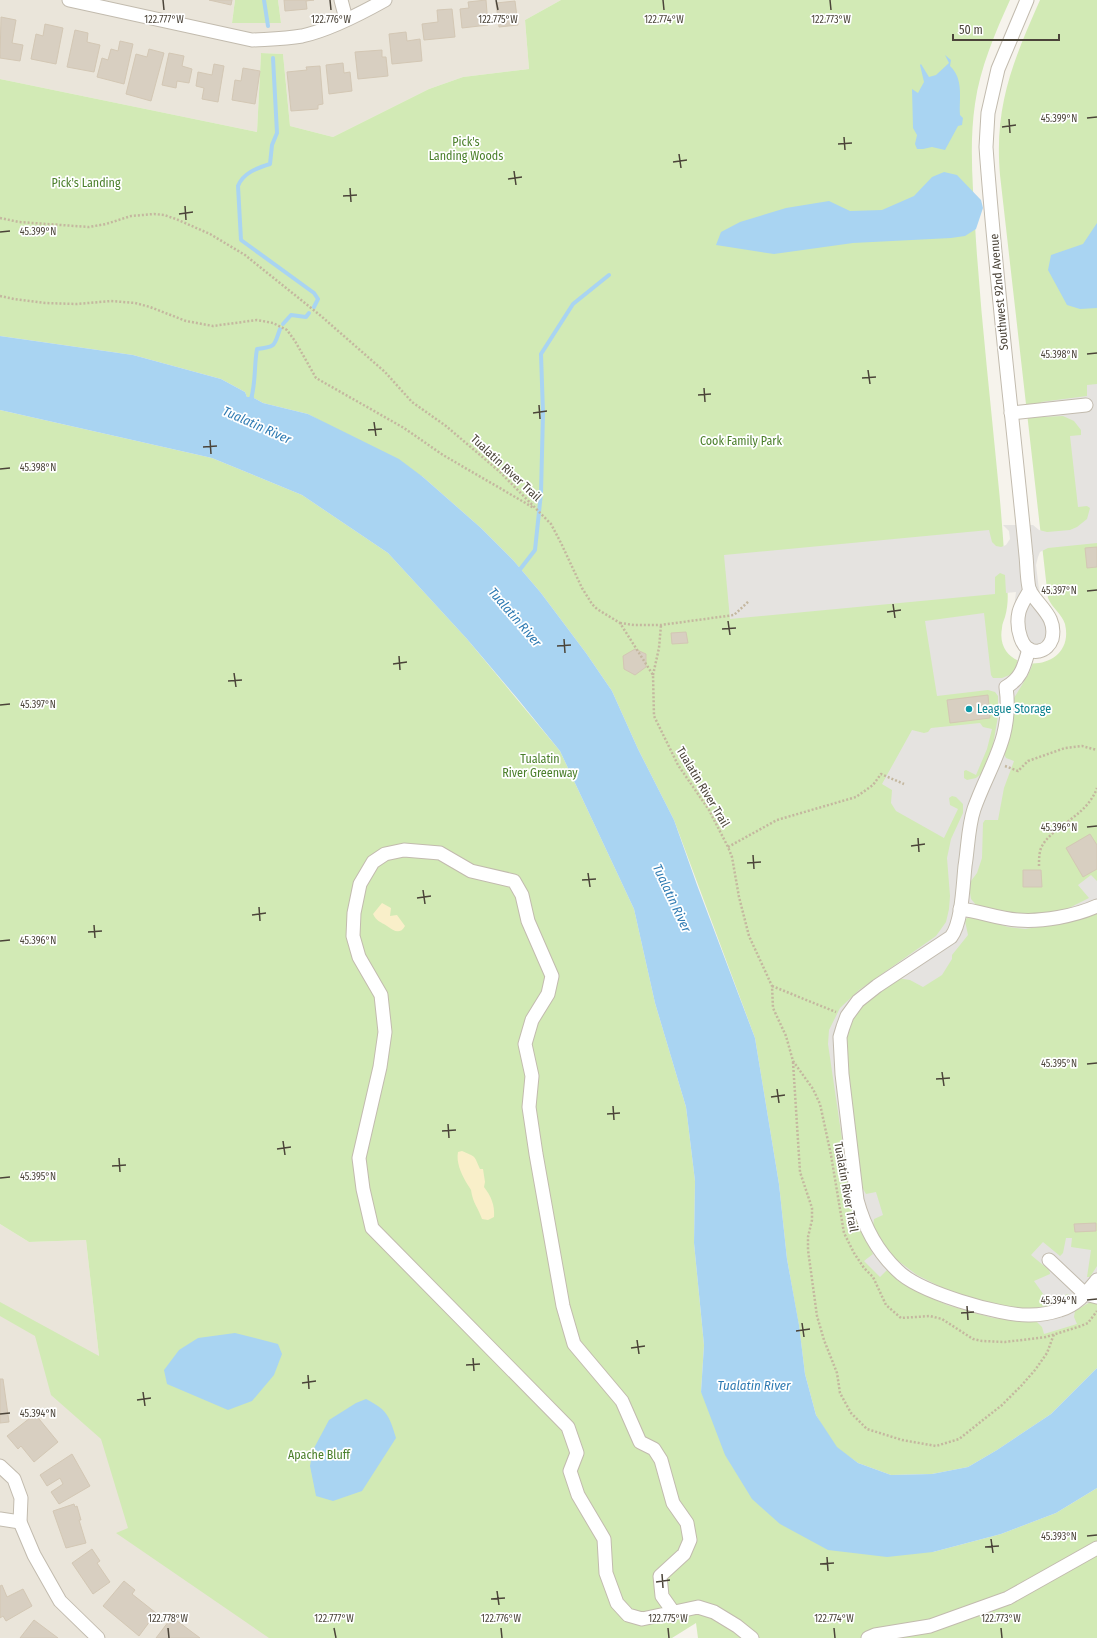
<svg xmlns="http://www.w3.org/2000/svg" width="1097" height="1638" font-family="'Fira Sans Condensed',sans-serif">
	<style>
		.residential { fill: #eae5da }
		.green { fill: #d2eab5 }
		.sand { fill: #f9efc9 }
		.parking { fill: #e5e3e0 }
		.water { fill: #a9d4f2 }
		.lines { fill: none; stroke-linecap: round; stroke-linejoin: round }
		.stream { stroke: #a9d4f2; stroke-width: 4 }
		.building { fill: #d8cfc1; stroke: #d3c7b4 }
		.minor-casing { stroke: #c2bbae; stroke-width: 15 }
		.path { stroke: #c4b79f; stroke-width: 2.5; stroke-dasharray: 2 2; stroke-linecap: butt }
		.minor { stroke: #fff; stroke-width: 13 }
		.ticks { fill: none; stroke: #4b4439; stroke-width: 1.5 }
		.culture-dot { fill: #0f9aa8; stroke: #fff; stroke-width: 1.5 }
		.labels { text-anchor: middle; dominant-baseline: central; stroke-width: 3.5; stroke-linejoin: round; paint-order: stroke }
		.park-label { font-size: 12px; fill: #4a7f2a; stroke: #fff }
		.street-label { font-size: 12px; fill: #4b4439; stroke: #fff }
		.culture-label { font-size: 12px; fill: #0d838f; stroke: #fff; text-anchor: start }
		.water-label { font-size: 13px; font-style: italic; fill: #2e7ab2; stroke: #fff }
		.ticks-label { font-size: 10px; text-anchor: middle; fill: #4b4439; stroke: #fff; stroke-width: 3.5; stroke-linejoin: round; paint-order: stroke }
	</style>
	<rect width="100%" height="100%" fill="#f6f3ec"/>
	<g class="residential">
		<polygon points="0,0 235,0 232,23 281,23 278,0 561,0 525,20 529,69 463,77 429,89 333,137 290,126 283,54 261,53 257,132 0,79"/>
		<polygon points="0,1224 29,1242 86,1240 99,1356 606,1638 0,1638"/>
	</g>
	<g class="green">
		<polygon points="235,0 278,0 281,23 232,23"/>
		<path d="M 561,0 L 1010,0 C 995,33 980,68 975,104 C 969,144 973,185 975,225 C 980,310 990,395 998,480 C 1001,508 1003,537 1005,566 C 1007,583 1010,600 1005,617 C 1004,620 1002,624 1002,628 C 993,677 1077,675 1065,624 C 1062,614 1052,608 1048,598 L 1000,175 C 994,106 1013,61 1040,0 L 1097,0 L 1097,1368 L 1051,1414 L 997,1450 L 968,1467 L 932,1474 L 891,1475 L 858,1463 L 834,1446 L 816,1415 L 805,1374 L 799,1326 L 787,1259 L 779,1184 L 755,1038 L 674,820 L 638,749 L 612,691 L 586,653 L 541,593 L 513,560 L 481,528 L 423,477 L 308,414 L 263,403 L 254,398 L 247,397 L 245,392 L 221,379 L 133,355 L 0,336 L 0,79 L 257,132 L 261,53 L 283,54 L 290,126 L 333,137 L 429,89 L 463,77 L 529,69 L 525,20 Z"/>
		<polygon points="0,410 212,458 302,495 388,553 467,639 560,751 634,909 655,1003 686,1107 695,1181 694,1243 704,1345 701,1392 933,1552 1001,1534 1056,1513 1097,1488 1097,1638 698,1638 696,1623 672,1638 269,1638 116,1533 128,1528 101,1439 51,1395 35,1336 0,1316 0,1302 99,1356 86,1240 29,1242 0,1224"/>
	</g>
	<g class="sand">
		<path d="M 382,903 L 391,908 L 390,916 L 397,915 L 405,926 C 400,935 394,931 387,926 C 381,922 376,921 373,914 Z"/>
		<path d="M 462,1151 C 476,1157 474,1155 480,1169 L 483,1169 L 485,1182 L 484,1187 C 491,1196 495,1205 494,1217 L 488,1220 L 482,1219 C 478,1207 473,1204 471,1190 C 470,1188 467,1184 466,1182 C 461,1173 456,1162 458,1152 Z"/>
	</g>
	<polygon class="parking" points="1097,384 1097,543 1048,548 1040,552 1038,557 1036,565 1039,590 1056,627 1034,655 1032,666 1028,675 1014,698 1012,727 1004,754 1006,758 1014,761 1004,788 998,820 985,820 983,823 982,858 977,873 971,881 969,887 971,899 977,906 1000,914 1047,915 1067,909 1089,898 1078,885 1091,875 1097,881 1097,913 1059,924 1025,929 1008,927 972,916 967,918 965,921 968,935 952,955 952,959 942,975 923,987 910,980 897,978 855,1011 844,1038 859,1171 863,1189 866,1194 876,1192 883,1215 874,1219 873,1226 882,1244 893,1257 917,1275 943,1288 978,1301 1009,1308 1028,1309 1049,1306 1071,1296 1068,1294 1049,1301 1046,1298 1034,1281 1050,1274 1050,1273 1049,1270 1031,1255 1043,1242 1060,1256 1063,1253 1066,1238 1072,1238 1071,1247 1091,1250 1087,1277 1090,1277 1097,1266 1097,1298 1075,1311 1074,1317 1077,1324 1044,1334 1042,1327 1037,1322 993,1318 947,1305 915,1290 904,1283 888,1269 880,1277 864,1261 873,1254 858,1223 852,1207 828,1044 829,1030 840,1008 859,990 936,936 946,922 949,909 950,896 947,858 951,839 963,813 963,804 956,797 952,796 949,798 950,805 958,809 944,838 896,811 891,803 892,790 882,784 912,730 924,733 928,732 931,728 980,723 983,727 992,729 987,749 976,775 966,770 964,771 964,778 967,780 976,778 981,774 993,745 998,716 998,696 995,692 988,690 937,696 925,621 984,613 991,675 993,678 1002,678 1012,674 1015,670 1020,651 1017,647 1014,635 1014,608 1016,592 1006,593 1005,575 1000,573 995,577 995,594 730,619 724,555 989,530 992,542 996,546 1001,547 1006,545 1010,539 1009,531 1003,525 1033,525 1039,530 1047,532 1070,530 1077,527 1087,519 1090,508 1087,506 1078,507 1070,436 1081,435 1081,430 1074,421 1063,416 1043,417 1041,402 1087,396 1087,385"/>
	<g class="water">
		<path d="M 945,55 L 951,60 L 950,66 C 964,79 959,98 960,115 L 963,118 L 962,125 L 958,126 L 945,150 L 932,147 L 923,149 L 917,149 L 915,144 L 917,135 L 913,128 L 912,89 L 918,93 L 924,82 L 920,65 L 921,64 L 929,77 L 936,75 L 949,63 Z"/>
		<polygon points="944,172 957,175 981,200 983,208 976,229 965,236 951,238 853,243 774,254 716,245 721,232 740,222 786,208 829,201 850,211 882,210 914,196 932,177"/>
		<polygon points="1097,223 1097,308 1080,309 1067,305 1048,270 1051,255 1083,244"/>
		<polygon points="0,336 133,355 221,379 245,392 247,397 251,397 252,392 254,398 263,403 308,414 399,459 423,477 481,528 513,560 541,593 586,653 612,691 638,749 674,820 697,885 755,1038 779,1184 787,1259 799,1325 805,1374 816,1415 837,1447 858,1463 891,1475 932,1474 968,1467 997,1450 1051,1414 1097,1368 1097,1488 1056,1513 1001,1534 933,1552 887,1557 828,1550 780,1524 752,1499 725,1455 701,1392 704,1345 694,1243 695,1181 686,1107 655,1003 634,909 560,751 517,698 467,639 388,553 302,495 212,458 0,410"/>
		<polygon points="235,1333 278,1344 282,1354 274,1375 252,1401 228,1410 167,1384 164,1370 179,1350 198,1338"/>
		<path d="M 366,1399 C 387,1410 389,1415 396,1438 L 362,1491 L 333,1501 L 316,1496 L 310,1466 L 313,1450 L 329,1420 L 356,1403 Z"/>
	</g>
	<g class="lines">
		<g class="stream">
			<polyline points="264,0 268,26"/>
			<path d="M 273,58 L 277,133 L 272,145 L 270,164 C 257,168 243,173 238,186 L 241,240 L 314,293 L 318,299 L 314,307"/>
			<polyline points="283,324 291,315 306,317 309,313"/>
			<path d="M 251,399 C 256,382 254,365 257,349 C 277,347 274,345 280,329"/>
			<polyline points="518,572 535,550 541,493 543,413 541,354 573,304 609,275"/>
		</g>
	</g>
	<g class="building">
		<polygon points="209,0 232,0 231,5"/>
		<polygon points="284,0 314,0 306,1 307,9 285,11"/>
		<polygon points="486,0 488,25 462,28 460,9 469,8 468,2"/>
		<polygon points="515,1 518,25 499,27 496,3"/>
		<polygon points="452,9 455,37 424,40 422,24 438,22 437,10"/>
		<polygon points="1,17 16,20 12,43 23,45 20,61 0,58"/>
		<polygon points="45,24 63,28 56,64 31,59 36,34 43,36"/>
		<polygon points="75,30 88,33 87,42 100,45 94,72 67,67"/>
		<polygon points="406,32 407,41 420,39 422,61 392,64 389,34"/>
		<polygon points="120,41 133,44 124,84 97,77 102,58 108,60 111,49 118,51"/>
		<polygon points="149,49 164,53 151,101 126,94 136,54 147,57"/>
		<polygon points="382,50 382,57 386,57 388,76 358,79 355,52"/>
		<polygon points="169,53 184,56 182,66 192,69 189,83 177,81 176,88 162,85"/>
		<polygon points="343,63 344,73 350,72 352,91 329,94 326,65"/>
		<polygon points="214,64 224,66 218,102 202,99 204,88 196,86 198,72 212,75"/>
		<polygon points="320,66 323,104 318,105 318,109 291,111 287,72 307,70 306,67"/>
		<polygon points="243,68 260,71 255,104 232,100 235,80 241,81"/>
		<polygon points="1097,547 1097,567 1087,568 1085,548"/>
		<polygon points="686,632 688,643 672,644 671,633"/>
		<polygon points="635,649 646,654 646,667 635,675 624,669 623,656"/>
		<polygon points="988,695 990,718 950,723 947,700"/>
		<polygon points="1090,834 1097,845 1097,869 1083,877 1066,848"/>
		<polygon points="1023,870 1041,870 1042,887 1023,887"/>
		<polygon points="1096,1223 1096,1231 1075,1232 1074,1224"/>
		<polygon points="0,1379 3,1379 9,1422 0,1423"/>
		<polygon points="35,1414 58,1442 34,1462 21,1446 18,1449 7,1436"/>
		<polygon points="72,1454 90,1486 59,1504 51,1492 63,1484 60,1478 47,1486 40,1475"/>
		<polygon points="74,1504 75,1507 77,1506 81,1520 79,1520 86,1543 66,1548 53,1511"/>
		<polygon points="92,1549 100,1561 97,1563 110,1582 93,1594 72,1563"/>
		<polygon points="124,1581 135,1590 132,1594 156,1613 139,1636 103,1606"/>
		<polygon points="2,1585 7,1597 23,1589 32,1606 6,1621 3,1616 0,1618 0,1586"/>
		<polygon points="172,1617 200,1638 156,1638"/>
		<polygon points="34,1620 58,1638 20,1638"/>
	</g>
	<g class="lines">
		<g class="minor-casing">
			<g id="minor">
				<path d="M 69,0 L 252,40 C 269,39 285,39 302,36 C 329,30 360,14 385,0"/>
				<polyline points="341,0 346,19"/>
				<path d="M 1027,0 L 998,69 L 988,113 L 986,147 C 996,284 1013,420 1026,556 C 1027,564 1027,585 1030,591 C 1040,608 1057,617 1052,639 C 1050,645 1045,650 1039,651 C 1020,655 1016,625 1019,612 C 1021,604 1026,597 1030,590"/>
				<polyline points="1011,413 1086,405"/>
				<path d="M 1029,649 C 1024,666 1022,678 1006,687 C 1013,738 990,764 974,809 C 968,827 968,848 965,866 C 963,885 962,923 951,937 L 877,986 L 858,1001 L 847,1016 L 843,1027 L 840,1037 L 842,1074 L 857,1200 C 864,1226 877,1251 897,1270 C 918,1292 1000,1316 1030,1315 C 1040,1315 1051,1313 1060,1310 C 1077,1305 1087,1292 1097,1280"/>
				<path d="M 960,909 C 980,911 998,919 1018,920 C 1042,922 1075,916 1097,906"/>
				<polyline points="1049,1260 1085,1294 1097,1297"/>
				<polyline points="0,1466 14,1479 21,1498 20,1522 34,1555 60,1601 98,1638"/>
				<polyline points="0,1519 20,1522"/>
				<polyline points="674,1613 662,1596 660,1576 684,1554 690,1540 687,1523 673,1503 661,1460 654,1449 640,1442 622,1401 574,1344 563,1306 536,1154 529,1107 532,1076 525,1044 532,1020 548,994 552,976 528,921 522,895 514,881 471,871 440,853 404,850 385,854 373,862 360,884 354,913 353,936 359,957 381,995 385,1032 380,1067 359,1158 363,1189 372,1228 568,1427 577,1453 570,1471 578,1495 604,1539 606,1573 617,1603 628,1615 642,1619 698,1607 714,1612 737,1626 752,1638"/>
				<polyline points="868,1638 875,1635 930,1626 1008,1598 1097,1548"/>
			</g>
		</g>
		<g class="path">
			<polyline points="0,218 19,222 89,227 106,224 131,216 154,214 164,215 176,219 210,234 245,255 321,316 385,372 412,402 446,426 500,472 551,524 561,543 582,588 592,604 597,609 620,623 653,675 654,716 678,765 709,810 728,847 732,857 739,897 749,936 772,986 773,1008 786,1036 793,1061 813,1089 820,1104 831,1155 844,1233 854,1253 864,1268 873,1277 886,1305 901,1318 930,1316 942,1319 973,1339 982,1341 1005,1342 1046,1337 1081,1326 1088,1323 1097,1311"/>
			<polyline points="0,296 14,299 45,303 77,304 111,301 135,303 150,307 186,321 213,326 257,320 273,323 287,330 295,341 316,378 404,428 443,455 534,508"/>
			<polyline points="620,623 634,625 661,625 734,615 749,601"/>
			<polyline points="653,675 659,648 661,625"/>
			<polyline points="1005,766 1018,771 1028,761 1065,748 1082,746 1097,750"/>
			<polyline points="728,847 777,820 856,797 873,785 881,774 904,784"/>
			<path d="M 1039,866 C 1039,860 1039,854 1041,848 C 1052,825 1086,818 1097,788"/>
			<polyline points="772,986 836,1012"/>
			<polyline points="793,1062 800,1172 812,1208 812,1220 808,1237 808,1250 817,1316 824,1340 837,1373 840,1393 851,1413 867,1429 902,1440 936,1446 959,1439 1002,1405 1021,1386 1035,1370 1047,1353 1054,1334"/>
		</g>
		<use href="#minor" class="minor"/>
	</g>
	<path class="ticks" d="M 163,0 L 164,10M 330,0 L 331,10M 496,0 L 498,10M 663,0 L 664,10M 830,0 L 831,10M 1087,118 L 1097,117M 1009,119 L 1010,133M 1002,127 L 1016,125M 844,137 L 845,150M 838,144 L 852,143M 679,154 L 681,168M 673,162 L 687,160M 514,171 L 516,185M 508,179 L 522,177M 350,188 L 351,202M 343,196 L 357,195M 185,206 L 186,220M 179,214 L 193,212M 0,232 L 10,231M 1087,354 L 1097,353M 868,370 L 870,384M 862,378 L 876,377M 704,388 L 705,402M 698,395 L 711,394M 539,405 L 540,419M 533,413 L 547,411M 374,422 L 376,436M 368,430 L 382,429M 210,440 L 211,454M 203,447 L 217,446M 0,469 L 10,468M 1087,591 L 1097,590M 893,604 L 895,618M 887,612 L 901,610M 728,621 L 730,635M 722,629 L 736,628M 564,639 L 565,653M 557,646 L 571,645M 399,656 L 400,670M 393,664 L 407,662M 234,673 L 236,687M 228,681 L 242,680M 0,705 L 10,704M 1087,827 L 1097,826M 918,838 L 919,852M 911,846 L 925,844M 753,855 L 754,869M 747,863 L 761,862M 588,873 L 590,887M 582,880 L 596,879M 423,890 L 425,904M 417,898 L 431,896M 259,907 L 260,921M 252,915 L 266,913M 94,925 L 95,938M 88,932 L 102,931M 0,941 L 10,940M 1087,1064 L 1097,1063M 942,1072 L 944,1086M 936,1079 L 950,1078M 777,1089 L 779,1103M 771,1097 L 785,1095M 613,1106 L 614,1120M 607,1114 L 620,1113M 448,1124 L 449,1138M 442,1131 L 456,1130M 283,1141 L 285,1155M 277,1149 L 291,1147M 119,1158 L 120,1172M 112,1166 L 126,1165M 0,1178 L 10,1177M 1087,1300 L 1097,1299M 967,1306 L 968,1320M 961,1313 L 974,1312M 802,1323 L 804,1337M 796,1331 L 810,1329M 637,1340 L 639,1354M 631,1348 L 645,1346M 473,1358 L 474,1371M 466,1365 L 480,1364M 308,1375 L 309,1389M 302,1383 L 316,1381M 143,1392 L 145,1406M 137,1400 L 151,1398M 0,1414 L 10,1413M 1087,1536 L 1097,1535M 991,1539 L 993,1553M 985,1547 L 999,1546M 827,1557 L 828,1571M 820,1564 L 834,1563M 662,1574 L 663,1588M 656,1582 L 670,1580M 497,1591 L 499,1605M 491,1599 L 505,1598M 168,1628 L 169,1638M 334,1628 L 336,1638M 501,1628 L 502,1638M 668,1628 L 669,1638M 834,1628 L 835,1638M 1001,1628 L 1002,1638"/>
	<circle class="culture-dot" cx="969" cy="709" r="4"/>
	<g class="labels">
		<g class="park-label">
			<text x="466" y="142">Pick's<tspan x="466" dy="14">Landing Woods</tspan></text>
			<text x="86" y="183">Pick's Landing</text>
			<text x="741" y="441">Cook Family Park</text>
			<text x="540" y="759">Tualatin<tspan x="540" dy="14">River Greenway</tspan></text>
			<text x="319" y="1455">Apache Bluff</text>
		</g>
		<g class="street-label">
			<text transform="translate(999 292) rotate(-95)">Southwest 92nd Avenue</text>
			<text transform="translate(506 468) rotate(43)">Tualatin River Trail</text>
			<text transform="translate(703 787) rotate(59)">Tualatin River Trail</text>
			<text transform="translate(846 1187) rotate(80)">Tualatin River Trail</text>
		</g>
		<g class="culture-label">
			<text x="977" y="709">League Storage</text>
		</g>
		<g class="water-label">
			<text transform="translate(257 425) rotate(24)">Tualatin River</text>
			<text transform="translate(515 617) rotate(49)">Tualatin River</text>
			<text transform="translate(672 898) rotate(65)">Tualatin River</text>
			<text x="754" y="1385">Tualatin River</text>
		</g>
	</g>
	<g class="ticks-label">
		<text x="164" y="23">122.777°W</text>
		<text x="331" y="23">122.776°W</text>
		<text x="498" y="23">122.775°W</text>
		<text x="664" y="23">122.774°W</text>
		<text x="831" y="23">122.773°W</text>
		<text x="1059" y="122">45.399°N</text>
		<text x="38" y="235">45.399°N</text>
		<text x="1059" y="358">45.398°N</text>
		<text x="38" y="471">45.398°N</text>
		<text x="1059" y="594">45.397°N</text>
		<text x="38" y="708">45.397°N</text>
		<text x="1059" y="831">45.396°N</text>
		<text x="38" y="944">45.396°N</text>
		<text x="1059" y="1067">45.395°N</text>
		<text x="38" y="1180">45.395°N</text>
		<text x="1059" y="1304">45.394°N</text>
		<text x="38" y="1417">45.394°N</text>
		<text x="1059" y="1540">45.393°N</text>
		<text x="168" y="1622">122.778°W</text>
		<text x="334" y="1622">122.777°W</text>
		<text x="501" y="1622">122.776°W</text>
		<text x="668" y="1622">122.775°W</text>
		<text x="834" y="1622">122.774°W</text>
		<text x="1001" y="1622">122.773°W</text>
	</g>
	<path d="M953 34v6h106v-6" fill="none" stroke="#4b4439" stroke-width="2"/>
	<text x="959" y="34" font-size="12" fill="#4b4439" stroke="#ffffff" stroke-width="3" paint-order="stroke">50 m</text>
</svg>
